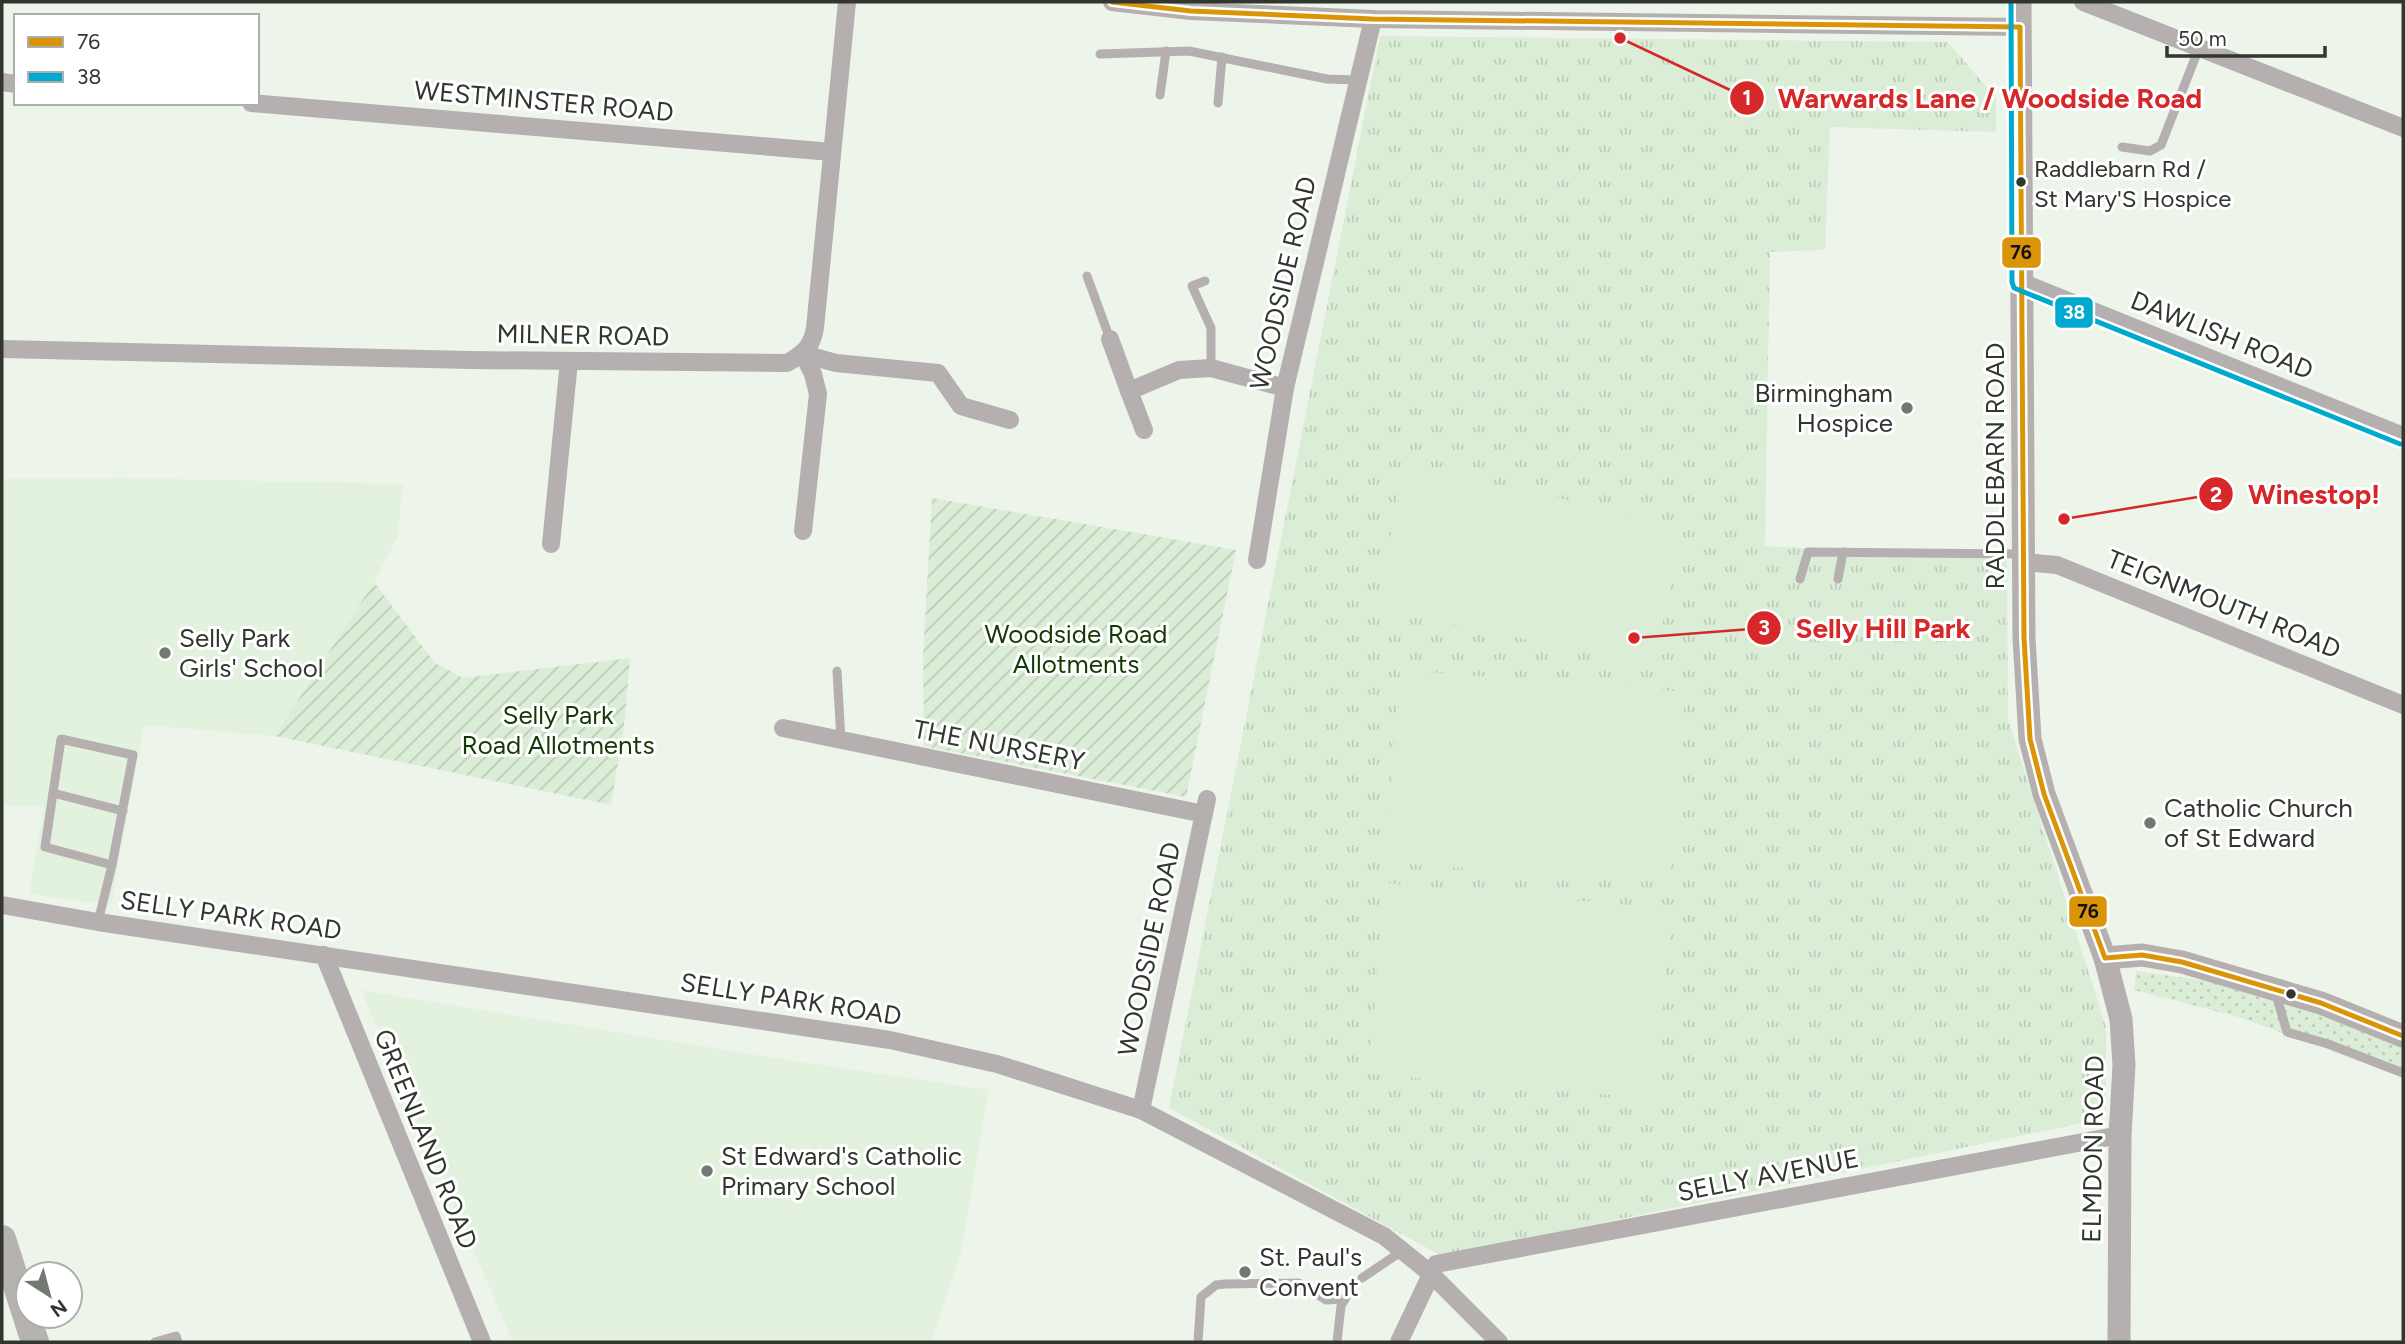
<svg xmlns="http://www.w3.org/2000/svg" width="2405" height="1344" font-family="Figtree,sans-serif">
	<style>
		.built { fill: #e3f1df }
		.grass { fill: url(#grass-dots) }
		.park { fill: url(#park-tufts) }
		.garden { fill: url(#garden-furrows) }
		.pitch { fill: #dbedd7 }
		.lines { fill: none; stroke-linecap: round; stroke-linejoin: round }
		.service { stroke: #b5afb0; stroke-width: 9 }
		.minor { stroke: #b5afb0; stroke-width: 18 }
		.tertiary { stroke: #b5afb0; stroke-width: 23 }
		.primary { stroke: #b6b2b0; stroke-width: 28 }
		.bus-1-casing { stroke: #fff; stroke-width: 10 }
		.bus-2-casing { stroke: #fff; stroke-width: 10 }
		.bus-1 { stroke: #d99507; stroke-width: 5 }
		.bus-2 { stroke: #00a9ce; stroke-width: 5 }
		.bus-dot { fill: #31362f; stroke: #fff; stroke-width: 2.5 }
		.poi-dot { fill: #737971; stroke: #fff; stroke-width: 2.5 }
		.labels { text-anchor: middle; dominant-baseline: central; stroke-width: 6; stroke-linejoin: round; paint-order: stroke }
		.bus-label { font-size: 24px; fill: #31362f; stroke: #fff; text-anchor: start }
		.street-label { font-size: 26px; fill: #31362f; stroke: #fff }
		.poi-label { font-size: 26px; fill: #31362f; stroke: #fff; text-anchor: start }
		.park-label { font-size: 26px; fill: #143a04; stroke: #fff }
		.leader { fill: none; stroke: #d62828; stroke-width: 2.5 }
		.callout-dot { fill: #d62828; stroke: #fff; stroke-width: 2.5 }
		.mark-label { font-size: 21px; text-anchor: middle; font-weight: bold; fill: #fff }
		.callout-label { font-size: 28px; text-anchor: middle; font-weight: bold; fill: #d62828; stroke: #fff; stroke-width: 6; stroke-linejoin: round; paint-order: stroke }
		.line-badge { stroke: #fff; stroke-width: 2.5 }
		.badge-label { font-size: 19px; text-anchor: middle; font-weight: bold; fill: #fff }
		.pale-badge-label { font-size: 19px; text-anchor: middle; font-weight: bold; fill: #111 }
	</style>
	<defs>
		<pattern id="grass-dots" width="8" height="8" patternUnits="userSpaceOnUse" patternTransform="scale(1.75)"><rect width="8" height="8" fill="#dbedd7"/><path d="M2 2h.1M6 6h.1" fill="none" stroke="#bcccb9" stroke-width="1.8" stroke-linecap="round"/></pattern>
		<pattern id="park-tufts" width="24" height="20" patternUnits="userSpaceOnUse" patternTransform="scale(1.75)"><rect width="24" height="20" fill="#dbedd7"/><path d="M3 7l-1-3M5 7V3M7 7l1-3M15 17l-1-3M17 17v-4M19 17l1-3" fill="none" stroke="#bcccb9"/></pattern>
		<pattern id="garden-furrows" width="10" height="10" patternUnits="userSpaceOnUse" patternTransform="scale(1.75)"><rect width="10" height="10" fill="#dbedd7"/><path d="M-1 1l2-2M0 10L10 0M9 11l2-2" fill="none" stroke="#bcccb9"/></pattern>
	</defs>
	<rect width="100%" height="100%" fill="#edf5eb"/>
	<g class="built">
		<polygon points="126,478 403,484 398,536 374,582 275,736 144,725 111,905 29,894 44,807 2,806 2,479"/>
		<polygon points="361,990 756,1055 989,1090 961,1252 931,1342 513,1342"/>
	</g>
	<g class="grass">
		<polygon points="2136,971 2272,990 2285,1034 2242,1018 2134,990"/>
		<polygon points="2276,990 2403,1038 2403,1071 2288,1030"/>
	</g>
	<polygon class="park" points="1380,36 1948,42 1996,98 1996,132 1830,127 1825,250 1770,252 1765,546 2007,558 2008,719 2106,1027 2106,1118 1442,1256 1169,1108"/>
	<g class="garden">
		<polygon points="932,498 1236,550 1186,797 924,746 923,656"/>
		<polygon points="374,582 435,663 463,678 630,658 625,718 611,805 275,736"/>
	</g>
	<g class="pitch">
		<polygon points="1406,465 1684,525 1653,667 1375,607"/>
		<polygon points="1400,670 1685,692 1670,883 1385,862"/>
		<polygon points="1386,883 1672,909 1655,1099 1368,1074"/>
	</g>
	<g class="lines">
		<g class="service">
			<polyline points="1100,54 1189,51 1327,79 1357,80"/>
			<polyline points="1160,95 1166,51"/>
			<polyline points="1218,103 1222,57"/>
			<polyline points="2122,147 2150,151 2161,145 2199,48"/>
			<polyline points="1087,276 1110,339"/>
			<polyline points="1205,281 1192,286 1211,328 1211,368"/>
			<polyline points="1800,579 1808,552 2022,554"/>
			<polyline points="1838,579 1843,552"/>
			<polyline points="837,671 841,740"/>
			<polyline points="53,793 123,811"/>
			<polyline points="98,922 112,865 133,755 61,739 45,847 112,865"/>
			<polyline points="2275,991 2287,1032 2328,1044 2403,1073"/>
			<polyline points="1362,1278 1402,1251"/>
			<polyline points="155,1342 176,1336 178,1342"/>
			<polyline points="1198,1342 1201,1297 1216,1285 1225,1284 1299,1283 1326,1300 1345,1299"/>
			<polyline points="1337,1342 1341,1306 1352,1287"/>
		</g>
		<g class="minor">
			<polyline points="1112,2 1191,11 1373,19 2020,27"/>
			<polyline points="2083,2 2403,128"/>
			<polyline points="2,82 16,84"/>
			<polyline points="251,103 832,152"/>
			<polyline points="2021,282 2403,436"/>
			<polyline points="1110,339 1129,391"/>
			<path d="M 2,349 L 470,360 L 787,363 C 803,354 812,347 815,328 L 847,2"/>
			<polyline points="803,354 836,363 938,373 961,406 1010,420"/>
			<polyline points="803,354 813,374 818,394 803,531"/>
			<polyline points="1144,430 1129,391 1179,370 1211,368 1285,388"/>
			<polyline points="551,544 569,361"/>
			<polyline points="1257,560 1285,388 1373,19"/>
			<polyline points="2024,562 2057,565 2403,705"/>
			<polyline points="783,728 1204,814"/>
			<polyline points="2,905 98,922 890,1040 997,1064 1141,1110 1384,1236 1430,1273 1499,1342"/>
			<polyline points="324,955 482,1342"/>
			<polyline points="1141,1110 1207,799"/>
			<polyline points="1399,1342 1436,1264 2120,1135"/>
		</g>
		<g class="tertiary">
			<polyline points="2020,2 2024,638 2030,739 2044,794 2105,958 2121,1019 2124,1065 2120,1135 2119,1342"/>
			<polyline points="2105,958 2142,955 2182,962 2321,1003 2403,1036"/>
		</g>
		<polyline class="primary" points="2,1239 35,1342"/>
		<g class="bus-1-casing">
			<polyline id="bus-1" points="1112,2 1191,11 1373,19 2020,27 2024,638 2030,739 2044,794 2105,958 2142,955 2182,962 2321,1003 2403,1036"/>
		</g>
		<g class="bus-2-casing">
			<polyline id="bus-2" points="2011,2 2012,282 2014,288 2400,444"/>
		</g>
		<use href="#bus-1" class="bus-1"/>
		<use href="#bus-2" class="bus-2"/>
	</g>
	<g class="bus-dot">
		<circle cx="2021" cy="182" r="6"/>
		<circle cx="2291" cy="994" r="6"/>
	</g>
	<g class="poi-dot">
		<circle cx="1907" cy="408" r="7"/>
		<circle cx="165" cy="653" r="7"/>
		<circle cx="2150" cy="823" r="7"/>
		<circle cx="707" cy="1171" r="7"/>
		<circle cx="1245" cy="1272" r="7"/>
	</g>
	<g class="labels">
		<g class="bus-label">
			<text x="2034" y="168">Raddlebarn Rd /<tspan x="2034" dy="30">St Mary'S Hospice</tspan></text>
		</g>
		<g class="street-label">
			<text transform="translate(544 101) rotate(5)">WESTMINSTER ROAD</text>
			<text transform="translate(1283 283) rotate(-77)">WOODSIDE ROAD</text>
			<text transform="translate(583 335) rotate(1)">MILNER ROAD</text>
			<text transform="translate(2222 335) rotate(22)">DAWLISH ROAD</text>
			<text transform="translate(1995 466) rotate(-90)">RADDLEBARN ROAD</text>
			<text transform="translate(2224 604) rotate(22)">TEIGNMOUTH ROAD</text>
			<text transform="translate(999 745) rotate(11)">THE NURSERY</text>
			<text transform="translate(231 915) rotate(8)">SELLY PARK ROAD</text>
			<text transform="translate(1149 949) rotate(-78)">WOODSIDE ROAD</text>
			<text transform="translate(791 999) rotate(9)">SELLY PARK ROAD</text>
			<text transform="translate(426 1139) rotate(68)">GREENLAND ROAD</text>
			<text transform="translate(2093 1149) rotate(-89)">ELMDON ROAD</text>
			<text transform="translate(1768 1175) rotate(-11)">SELLY AVENUE</text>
		</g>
		<g class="poi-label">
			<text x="1893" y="393" text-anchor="end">Birmingham<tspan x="1893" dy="30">Hospice</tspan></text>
			<text x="179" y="638">Selly Park<tspan x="179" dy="30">Girls' School</tspan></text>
			<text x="2164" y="808">Catholic Church<tspan x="2164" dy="30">of St Edward</tspan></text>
			<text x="721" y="1156">St Edward's Catholic<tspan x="721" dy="30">Primary School</tspan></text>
			<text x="1259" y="1257">St. Paul's<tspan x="1259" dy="30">Convent</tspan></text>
		</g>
		<g class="park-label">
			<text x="1076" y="634">Woodside Road<tspan x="1076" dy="30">Allotments</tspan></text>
			<text x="558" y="715">Selly Park<tspan x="558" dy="30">Road Allotments</tspan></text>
		</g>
	</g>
	<path class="leader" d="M1620 38L1747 98M2064 519L2216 494M1634 638L1764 628"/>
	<g class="callout-dot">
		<circle cx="1620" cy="38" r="7"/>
		<circle cx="2064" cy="519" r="7"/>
		<circle cx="1634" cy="638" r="7"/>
		<circle cx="1747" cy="98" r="18"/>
		<circle cx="2216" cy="494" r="18"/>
		<circle cx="1764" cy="628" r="18"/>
	</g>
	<g class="mark-label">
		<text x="1747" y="105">1</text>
		<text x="2216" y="502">2</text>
		<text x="1764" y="635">3</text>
	</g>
	<g class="callout-label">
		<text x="1990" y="108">Warwards Lane / Woodside Road</text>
		<text x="2314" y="504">Winestop!</text>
		<text x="1883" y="638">Selly Hill Park</text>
	</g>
	<g class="line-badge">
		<rect x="2001" y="236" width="41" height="33" rx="7" fill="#d99507"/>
		<rect x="2054" y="296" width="40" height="33" rx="7" fill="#00a9ce"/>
		<rect x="2068" y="895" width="40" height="33" rx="7" fill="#d99507"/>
	</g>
	<g class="badge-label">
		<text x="2074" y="319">38</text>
	</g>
	<g class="pale-badge-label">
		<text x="2021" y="259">76</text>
		<text x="2088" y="918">76</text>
	</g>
	<rect width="2405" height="1344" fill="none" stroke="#31362f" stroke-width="7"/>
	<rect x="14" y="14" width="245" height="91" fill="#ffffff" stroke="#adafac" stroke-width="2"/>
	<rect x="28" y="37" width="35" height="10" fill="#d99507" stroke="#adafac" stroke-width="2"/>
	<text x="77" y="49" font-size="21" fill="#31362f">76</text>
	<rect x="28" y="72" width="35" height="10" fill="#00a9ce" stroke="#adafac" stroke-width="2"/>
	<text x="77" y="84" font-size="21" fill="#31362f">38</text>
	<g transform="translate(49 1295) rotate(144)"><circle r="33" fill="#ffffff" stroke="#adafac" stroke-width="2"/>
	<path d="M0-5L12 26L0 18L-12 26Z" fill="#737971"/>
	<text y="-10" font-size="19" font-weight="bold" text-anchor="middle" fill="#31362f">N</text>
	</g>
	<path d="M2167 46v10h158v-10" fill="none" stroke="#31362f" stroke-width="3.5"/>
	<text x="2178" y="46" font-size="21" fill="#31362f" stroke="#ffffff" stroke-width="5" paint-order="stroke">50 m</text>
</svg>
